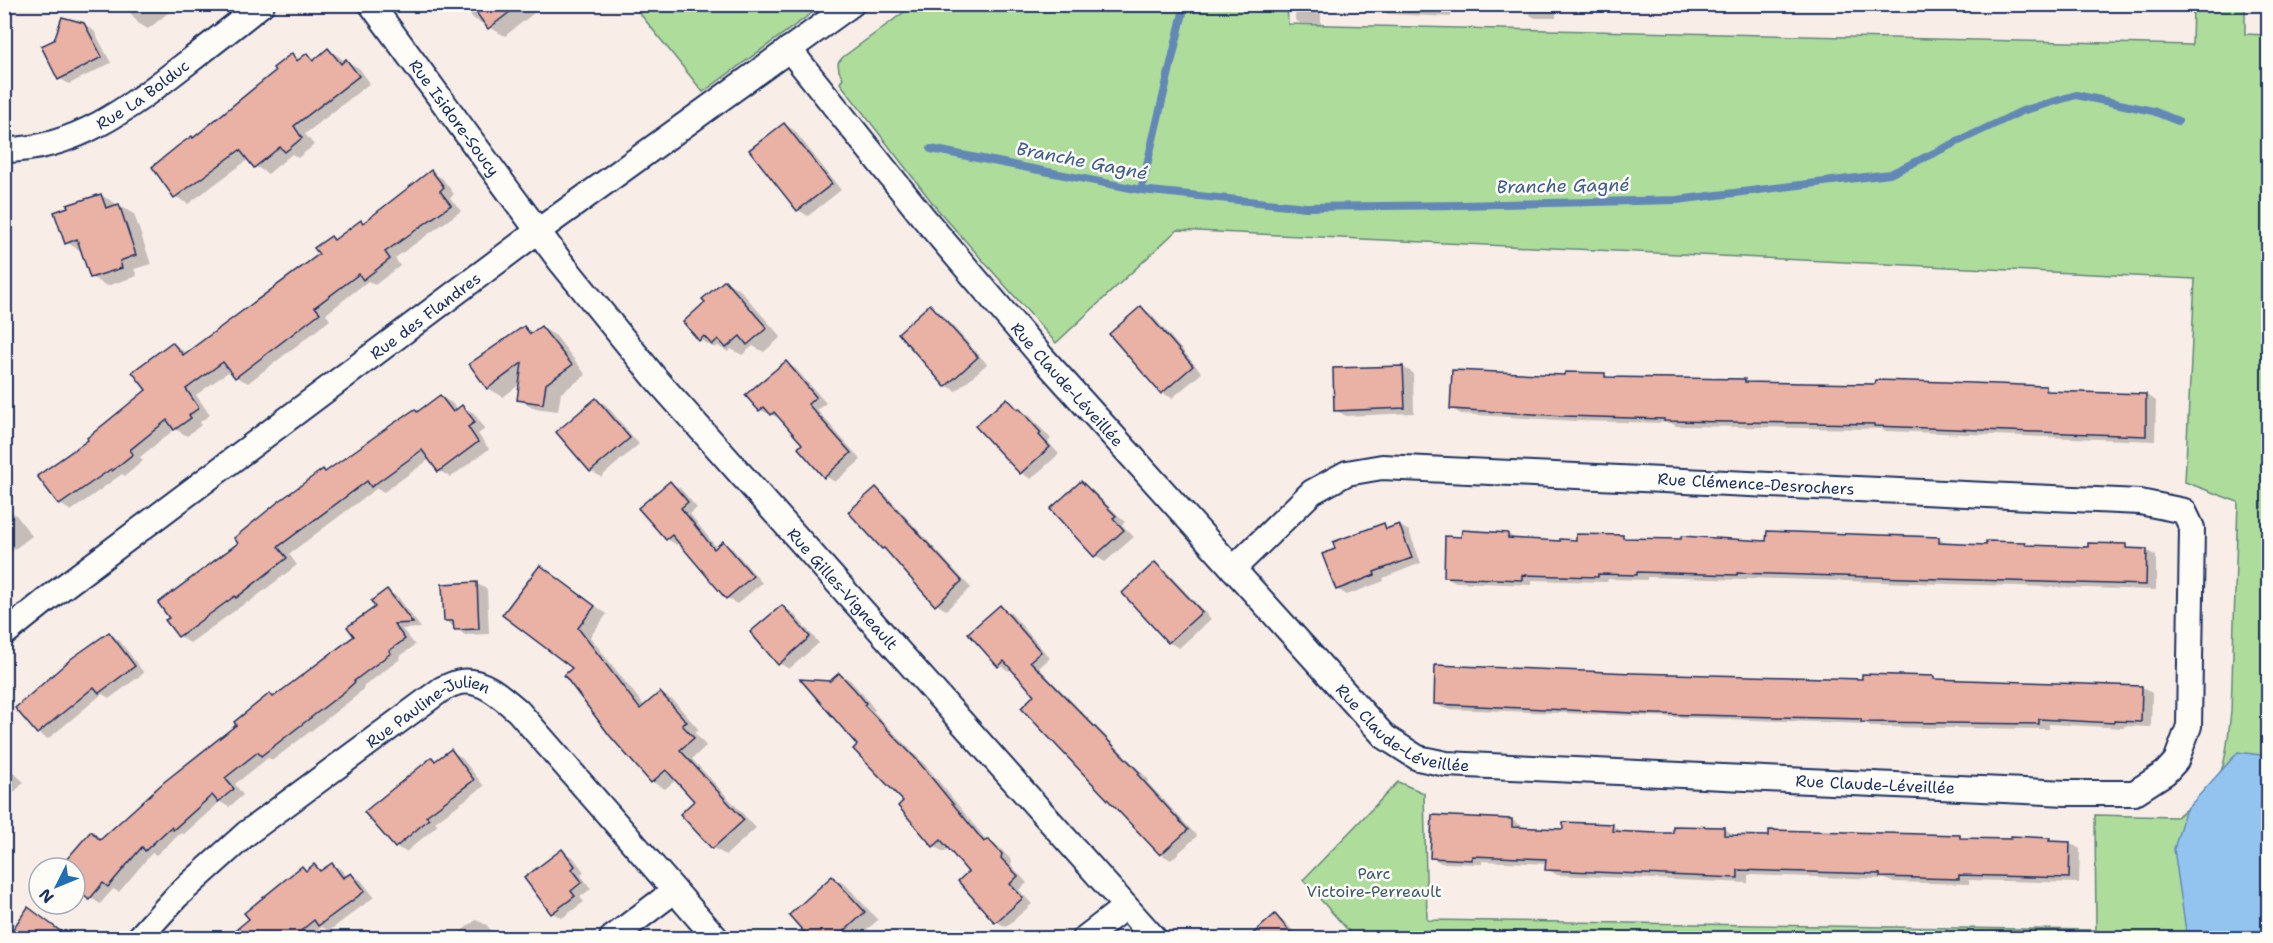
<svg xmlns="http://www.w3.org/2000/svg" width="2273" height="943" font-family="'Shantell Sans',sans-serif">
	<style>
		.green { fill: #aedc9b; stroke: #64867c; stroke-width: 1.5 }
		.water { fill: #93c4ef; stroke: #6388b5; stroke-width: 1.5 }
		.shadow { fill: #0003 }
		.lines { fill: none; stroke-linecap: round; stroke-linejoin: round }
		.stream { stroke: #6388b5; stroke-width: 8 }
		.building { fill: #eab1a5; stroke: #1b2f5e; stroke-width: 1.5 }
		.street-casing { stroke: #1b2f5e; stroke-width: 28 }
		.street { stroke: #fdfcf7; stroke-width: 24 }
		.labels { text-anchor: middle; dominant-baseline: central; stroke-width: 5; stroke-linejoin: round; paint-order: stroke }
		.street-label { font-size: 16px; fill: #1b2f5e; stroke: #fdfcf7 }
		.park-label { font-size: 16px; fill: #405a6d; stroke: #fdfcf7 }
		.water-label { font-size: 18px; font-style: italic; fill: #3f5c8a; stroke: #fdfcf7 }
	</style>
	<rect width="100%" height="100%" fill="#f9ede7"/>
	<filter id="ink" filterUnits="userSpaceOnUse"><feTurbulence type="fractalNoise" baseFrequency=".0167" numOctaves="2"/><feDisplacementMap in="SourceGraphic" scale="12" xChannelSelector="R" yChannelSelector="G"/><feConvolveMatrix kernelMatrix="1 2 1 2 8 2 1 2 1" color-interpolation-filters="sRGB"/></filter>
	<g filter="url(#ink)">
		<g class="green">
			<path d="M 915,4 L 1287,4 L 1288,24 L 2192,45 L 2193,5 L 2245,5 L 2245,34 L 2268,35 L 2268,938 L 1355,938 L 1303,880 L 1398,782 L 1424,793 L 1427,920 L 2096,930 L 2095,815 L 2176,817 C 2189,808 2211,787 2220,773 C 2227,761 2229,726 2231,712 L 2238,502 L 2185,482 L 2195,279 L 1177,230 L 1056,343 L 938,210 L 840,83 L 843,78 L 839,71 L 838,63 L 843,57 Z"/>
			<polygon points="633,5 823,5 703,92"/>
		</g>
		<polygon class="water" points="2238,752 2268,756 2268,938 2187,938 2174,849 2185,811"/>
		<g class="shadow">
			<polygon points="124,4 188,4 194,12 173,9 148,29 138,23"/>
			<polygon points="461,4 527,4 534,13 505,36 474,19"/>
			<polygon points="1296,4 1321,4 1321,24 1300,23 1295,20"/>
			<polygon points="1384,4 1451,4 1451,17 1388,14 1384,11"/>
			<polygon points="1531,4 1556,4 1556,18 1535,18 1530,15"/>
			<polygon points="84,24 94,31 111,63 69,84 59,78"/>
			<polygon points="328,50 340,57 345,62 346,61 359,68 370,83 305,134 314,145 298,158 292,154 268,174 255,166 249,159 188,204 176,197 193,139 277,72 292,55 301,60 307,55 316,60"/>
			<polygon points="784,124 794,130 841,190 808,216 798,210"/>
			<polygon points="431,172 442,178 454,194 450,198 461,211 395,258 400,266 375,285 368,281 326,314 330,320 248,383 236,377 231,370 196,395 210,415 200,422 201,425 187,436 175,429 140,457 143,461 125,476 122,474 71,511 60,504 90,440 148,390 173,343 187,354 321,254 331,237 336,240 364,224"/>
			<polygon points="101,195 134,214 151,264 134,269 137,276 107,286 91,277 81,251 66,242 70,208"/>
			<polygon points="725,281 740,290 781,337 764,352 753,346 742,355 731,349 728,352 718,346 715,348 700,340 707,302"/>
			<polygon points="930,306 940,312 987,364 956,391 946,385"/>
			<polygon points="1141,308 1151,314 1202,373 1172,398 1162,393"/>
			<polygon points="524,327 534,333 541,327 556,336 586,375 561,393 558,411 534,408 518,399 520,384 503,397 488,388"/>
			<polygon points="786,363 796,369 826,403 817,410 861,460 835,482 825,476 804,445 782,419 760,410"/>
			<polygon points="1403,367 1413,373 1414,413 1346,416 1336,410"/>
			<polygon points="1605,375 1611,378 1745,380 1751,384 2046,388 2055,393 2146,395 2156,401 2155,441 1886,431 1881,429 1676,426 1671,423 1575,421 1461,414 1451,408 1566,377"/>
			<polygon points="440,396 452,403 457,410 462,407 474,413 485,429 478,434 489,449 451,477 439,471 430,459 384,492 377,488 289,554 297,565 248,603 247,602 190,643 179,636 240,543 326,473 415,411 418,412"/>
			<polygon points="596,399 606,405 639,444 601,477 591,471 558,432"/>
			<polygon points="1007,400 1030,416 1051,439 1048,442 1059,454 1031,479 1021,473"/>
			<polygon points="670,483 680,488 697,508 690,514 717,548 723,543 733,549 762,583 737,604 727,598 680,543 677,545 667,539 641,508"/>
			<polygon points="1081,483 1091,489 1125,522 1122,525 1134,537 1105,562 1095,556 1052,509"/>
			<polygon points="876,489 886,495 971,588 946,610 936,604 890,552 883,548"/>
			<polygon points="6,509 16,515 32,536 4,557 4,511"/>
			<polygon points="1383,525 1390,529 1399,525 1409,531 1421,563 1383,578 1384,581 1347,595 1337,589"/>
			<polygon points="1508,534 1517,540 1561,542 1623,537 1627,540 1768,543 1939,539 1950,545 1987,546 2025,543 2031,547 2090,549 2126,546 2132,550 2146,550 2156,556 2156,590 1747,578 1747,580 1647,577 1647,580 1608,579 1607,582 1532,580 1532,585 1456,582 1446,577"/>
			<polygon points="1155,564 1165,570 1211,619 1179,648 1168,642"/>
			<polygon points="540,567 607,614 590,637 645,707 661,693 674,701 699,730 695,733 706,746 692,759 756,828 726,855 713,848 697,801 677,779 665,789 652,782 575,668"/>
			<polygon points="477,584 487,589 489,634 465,635 446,621"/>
			<polygon points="387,591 398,597 421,628 402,629 415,645 399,657 400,659 363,687 364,688 355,697 273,760 268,758 235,784 243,795 229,807 220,802 184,834 181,833 156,855 152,853 119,892 113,889 100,904 75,886 75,868 61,868 91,833 102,840 238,725 270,695 275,697 356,636"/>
			<polygon points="782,606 792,612 819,643 789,669 779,663"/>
			<polygon points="1000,606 1010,612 1050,658 1039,668 1149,780 1147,782 1197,836 1171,860 1161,854 1080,770 1081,769 1036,695 1012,668 1009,671 999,665"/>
			<polygon points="109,634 119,640 144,673 110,698 102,694 48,739 38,733"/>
			<polygon points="840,674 850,680 865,697 875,710 873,711 928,768 987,841 998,846 1012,861 1011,865 1027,883 1019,890 1032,904 1006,927 996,921 970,872 949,847 944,852 933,846 905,801 859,745 830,683"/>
			<polygon points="1934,677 1940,681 2142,687 2152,693 2151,727 2124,726 2124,728 2049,724 2049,729 1873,727 1867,724 1446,709 1435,704"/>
			<polygon points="451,751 461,757 484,786 435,822 438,825 406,852 396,847 433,759 437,761"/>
			<polygon points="4,764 24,782 4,803"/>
			<polygon points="1512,820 1522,826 1522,829 1564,831 1613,826 1623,833 1675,834 1723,828 1733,834 1733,837 2049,839 2056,843 2070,843 2080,849 2079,883 1969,880 1969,884 1892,882 1885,879 1748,875 1748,883 1557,875 1547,869 1547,864 1482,861 1482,864 1441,863 1431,857"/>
			<polygon points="562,851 573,857 584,872 581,875 591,889 580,897 584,902 562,918 552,913"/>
			<polygon points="332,864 342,870 347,877 351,874 361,880 374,897 329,931 322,927 308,938 248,938 302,868 308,871 314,866 324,871"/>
			<polygon points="832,877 846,885 878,920 857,938 805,938 809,935"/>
			<polygon points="1275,916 1285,922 1300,938 1249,938"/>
			<polygon points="476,920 487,925 496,938 452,938"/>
		</g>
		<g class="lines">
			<g class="stream">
				<polyline points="931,149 1141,190 1306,207 1460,205 1677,200 1890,174 2022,111 2076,95 2153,111 2178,121"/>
				<polyline points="1141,190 1185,4"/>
			</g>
		</g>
		<g class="building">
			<polygon points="470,4 520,4 488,29"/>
			<polygon points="62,17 84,23 102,57 58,80 41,46 54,40"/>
			<polygon points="328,48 341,64 346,59 359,76 294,126 302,138 285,152 280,147 254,168 240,150 174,198 152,167 179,145 192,136 193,138 275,71 273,68 292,53 297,61 307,53 313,61"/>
			<polygon points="784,123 832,184 797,211 749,150"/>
			<polygon points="431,170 444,187 440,191 451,205 385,252 390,259 363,280 359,274 315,307 320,313 235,378 223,362 186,389 199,408 189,415 191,418 174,430 167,420 130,450 133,454 112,471 111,469 59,505 37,476 88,440 87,438 146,390 132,372 172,342 183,355 319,254 314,248 331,236 334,240 361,220 363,223"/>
			<polygon points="101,194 106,208 119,204 136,255 120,261 122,268 90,278 77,239 65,244 54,212 68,207 67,205"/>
			<polygon points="725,280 767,328 747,345 740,336 726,348 718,339 712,345 704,336 699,341 683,322 705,302 702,299"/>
			<polygon points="930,304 978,357 945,387 898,333"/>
			<polygon points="1141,306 1193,366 1161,394 1109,334"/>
			<polygon points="524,326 530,334 541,326 572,365 546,384 543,404 517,400 522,363 487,389 469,364"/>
			<polygon points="786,361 816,397 808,404 851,453 824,478 798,448 802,444 774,412 771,415 764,407 759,411 745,395"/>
			<polygon points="1403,366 1405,408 1334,411 1333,368"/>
			<polygon points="1452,370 1564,375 1565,372 1605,373 1605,377 1745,379 1745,382 1875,384 1876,380 1946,382 2046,386 2046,391 2146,394 2146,436 1874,426 1874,424 1664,421 1664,419 1564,416 1450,409"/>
			<polygon points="440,395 453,412 462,405 475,422 468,427 478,442 438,472 422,450 371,487 367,481 278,547 287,558 236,598 235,596 178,637 165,620 169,618 158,603 238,543 234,538 278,502 323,469 325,472 391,425 415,409 417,412"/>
			<polygon points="596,398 630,438 590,472 556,432"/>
			<polygon points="1007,398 1018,410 1019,408 1041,433 1039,435 1050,447 1020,474 975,426"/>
			<polygon points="670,481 688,502 681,508 714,549 723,541 753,576 726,599 672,535 666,540 638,508"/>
			<polygon points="1081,481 1116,516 1113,518 1124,530 1094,557 1050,509"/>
			<polygon points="876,487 962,581 935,606 884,548 882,549 848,512"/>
			<polygon points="1384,523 1386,529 1399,524 1412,558 1374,572 1375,575 1336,590 1322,554 1335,549 1333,542"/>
			<polygon points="1462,530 1508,533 1508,538 1560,541 1560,539 1576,540 1576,534 1623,535 1623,538 1681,539 1681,536 1766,541 1767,531 1939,537 1939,543 1986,545 1986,541 2025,542 2026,545 2088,547 2088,543 2126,544 2126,548 2147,549 2146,585 1737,573 1737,575 1637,572 1637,575 1598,574 1598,577 1522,575 1522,580 1444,577 1445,536 1461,537"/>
			<polygon points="1155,562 1202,612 1168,643 1122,593"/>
			<polygon points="540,565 595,606 578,628 640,709 660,692 687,722 682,725 694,738 680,750 744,820 712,849 680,814 694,801 666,770 651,783 610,736 564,675 572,668 502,615"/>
			<polygon points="477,582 479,629 454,630 453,621 444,621 442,584"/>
			<polygon points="387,589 413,623 394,624 405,639 389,651 391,653 354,681 355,682 344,692 261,756 258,752 225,778 234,789 218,802 212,795 173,830 171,827 145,851 142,847 108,887 103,883 89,900 75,888 75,868 59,868 91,831 100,840 164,782 236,725 234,722 270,693 273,697 354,636 347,627 375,607 371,601"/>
			<polygon points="782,605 810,637 778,665 750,632"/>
			<polygon points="1000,605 1041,652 1030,661 1140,773 1138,775 1188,830 1160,855 1021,708 1034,695 1004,661 998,667 968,633"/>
			<polygon points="109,632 135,666 99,693 94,687 37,734 15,708 72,658"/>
			<polygon points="1435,665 1633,673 1862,679 1862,674 1934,676 1934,679 2142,686 2141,722 2114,721 2114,723 2039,719 2039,724 1861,722 1861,719 1655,714 1434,704"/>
			<polygon points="839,673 855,690 866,703 864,705 917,760 984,842 988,839 1002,854 1001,858 1018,876 1010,884 1023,898 995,923 958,881 968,872 941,840 933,847 898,806 903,801 853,749 857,745 800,679 830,681"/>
			<polygon points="451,749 474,780 426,816 429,819 395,848 364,812 432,757 435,761"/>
			<polygon points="1432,815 1512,819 1512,827 1563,829 1563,822 1613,824 1612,831 1657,833 1673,833 1673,826 1724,827 1724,835 1769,836 1769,830 1960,835 1960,838 2011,839 2011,836 2050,838 2049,841 2070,842 2069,878 1959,875 1959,879 1880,877 1880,874 1738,870 1738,878 1545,870 1546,859 1472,856 1472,860 1430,858"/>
			<polygon points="562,849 575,866 572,869 582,882 571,891 575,896 551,914 524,878"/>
			<polygon points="332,863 343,878 351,873 365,891 318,926 314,920 291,939 225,939 249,919 244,913 302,866 306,871 314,864 320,871"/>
			<polygon points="832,876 865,912 836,939 810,939 789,915"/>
			<polygon points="28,907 71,939 6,939"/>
			<polygon points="1275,914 1296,939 1247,939"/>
		</g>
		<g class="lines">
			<g class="street-casing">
				<g id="street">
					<path id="s1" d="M 371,4 L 560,261 L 656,379 L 1154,938"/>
					<path id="s2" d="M 789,49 L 923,217 L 1042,357 L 1385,737 L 1418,758 L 1446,764 L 2066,793 L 2134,793 L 2165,773 L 2176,761 L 2189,726 L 2192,528 L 2184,511 L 2140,502 L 1382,467 L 1347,473 L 1312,492 L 1233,569"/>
					<path id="s3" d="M 4,150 C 75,150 130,107 183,66 C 209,46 236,25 262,4"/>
					<path id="s4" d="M 4,634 L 54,594 L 538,231 L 852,4"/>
					<path id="s5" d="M 139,938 L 177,896 L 247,833 L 442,689 C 447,687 454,683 460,682 C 482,678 503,698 518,711 L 716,938"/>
					<polyline points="612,938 674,891"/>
					<polyline points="1085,938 1125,907"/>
				</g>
			</g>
			<use href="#street" class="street"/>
		</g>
	</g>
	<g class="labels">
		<g class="street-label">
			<text stroke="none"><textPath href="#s3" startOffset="152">Rue La Bolduc</textPath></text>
			<text stroke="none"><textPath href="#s1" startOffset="141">Rue Isidore-Soucy</textPath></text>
			<text stroke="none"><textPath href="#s4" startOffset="528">Rue des Flandres</textPath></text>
			<text stroke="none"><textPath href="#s2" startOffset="436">Rue Claude-Léveillée</textPath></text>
			<text transform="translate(1756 484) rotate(3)">Rue Clémence-Desrochers</text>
			<text stroke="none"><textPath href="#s1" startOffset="752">Rue Gilles-Vigneault</textPath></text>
			<text stroke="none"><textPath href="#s5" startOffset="372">Rue Pauline-Julien</textPath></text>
			<text stroke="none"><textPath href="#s2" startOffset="922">Rue Claude-Léveillée</textPath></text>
			<text stroke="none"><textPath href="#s2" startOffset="1408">Rue Claude-Léveillée</textPath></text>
		</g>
		<g class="park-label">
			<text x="1374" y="873">Parc<tspan x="1374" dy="18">Victoire-Perreault</tspan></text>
		</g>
		<g class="water-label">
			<text transform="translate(1082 161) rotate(11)">Branche Gagné</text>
			<text transform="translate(1563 186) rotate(-1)">Branche Gagné</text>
		</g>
	</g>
	<rect width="2273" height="943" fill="none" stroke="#fdfcf7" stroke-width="24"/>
	<rect x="12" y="12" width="2249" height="919" fill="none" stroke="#1b2f5e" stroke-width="2" filter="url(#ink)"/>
	<g transform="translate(57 886) rotate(227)"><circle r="28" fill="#fdfcf7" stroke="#a3aaba" stroke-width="1.5"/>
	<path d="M0-4.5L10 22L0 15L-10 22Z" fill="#1f6fb2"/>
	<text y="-9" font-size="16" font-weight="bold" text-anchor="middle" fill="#1b2f5e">N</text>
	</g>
</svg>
